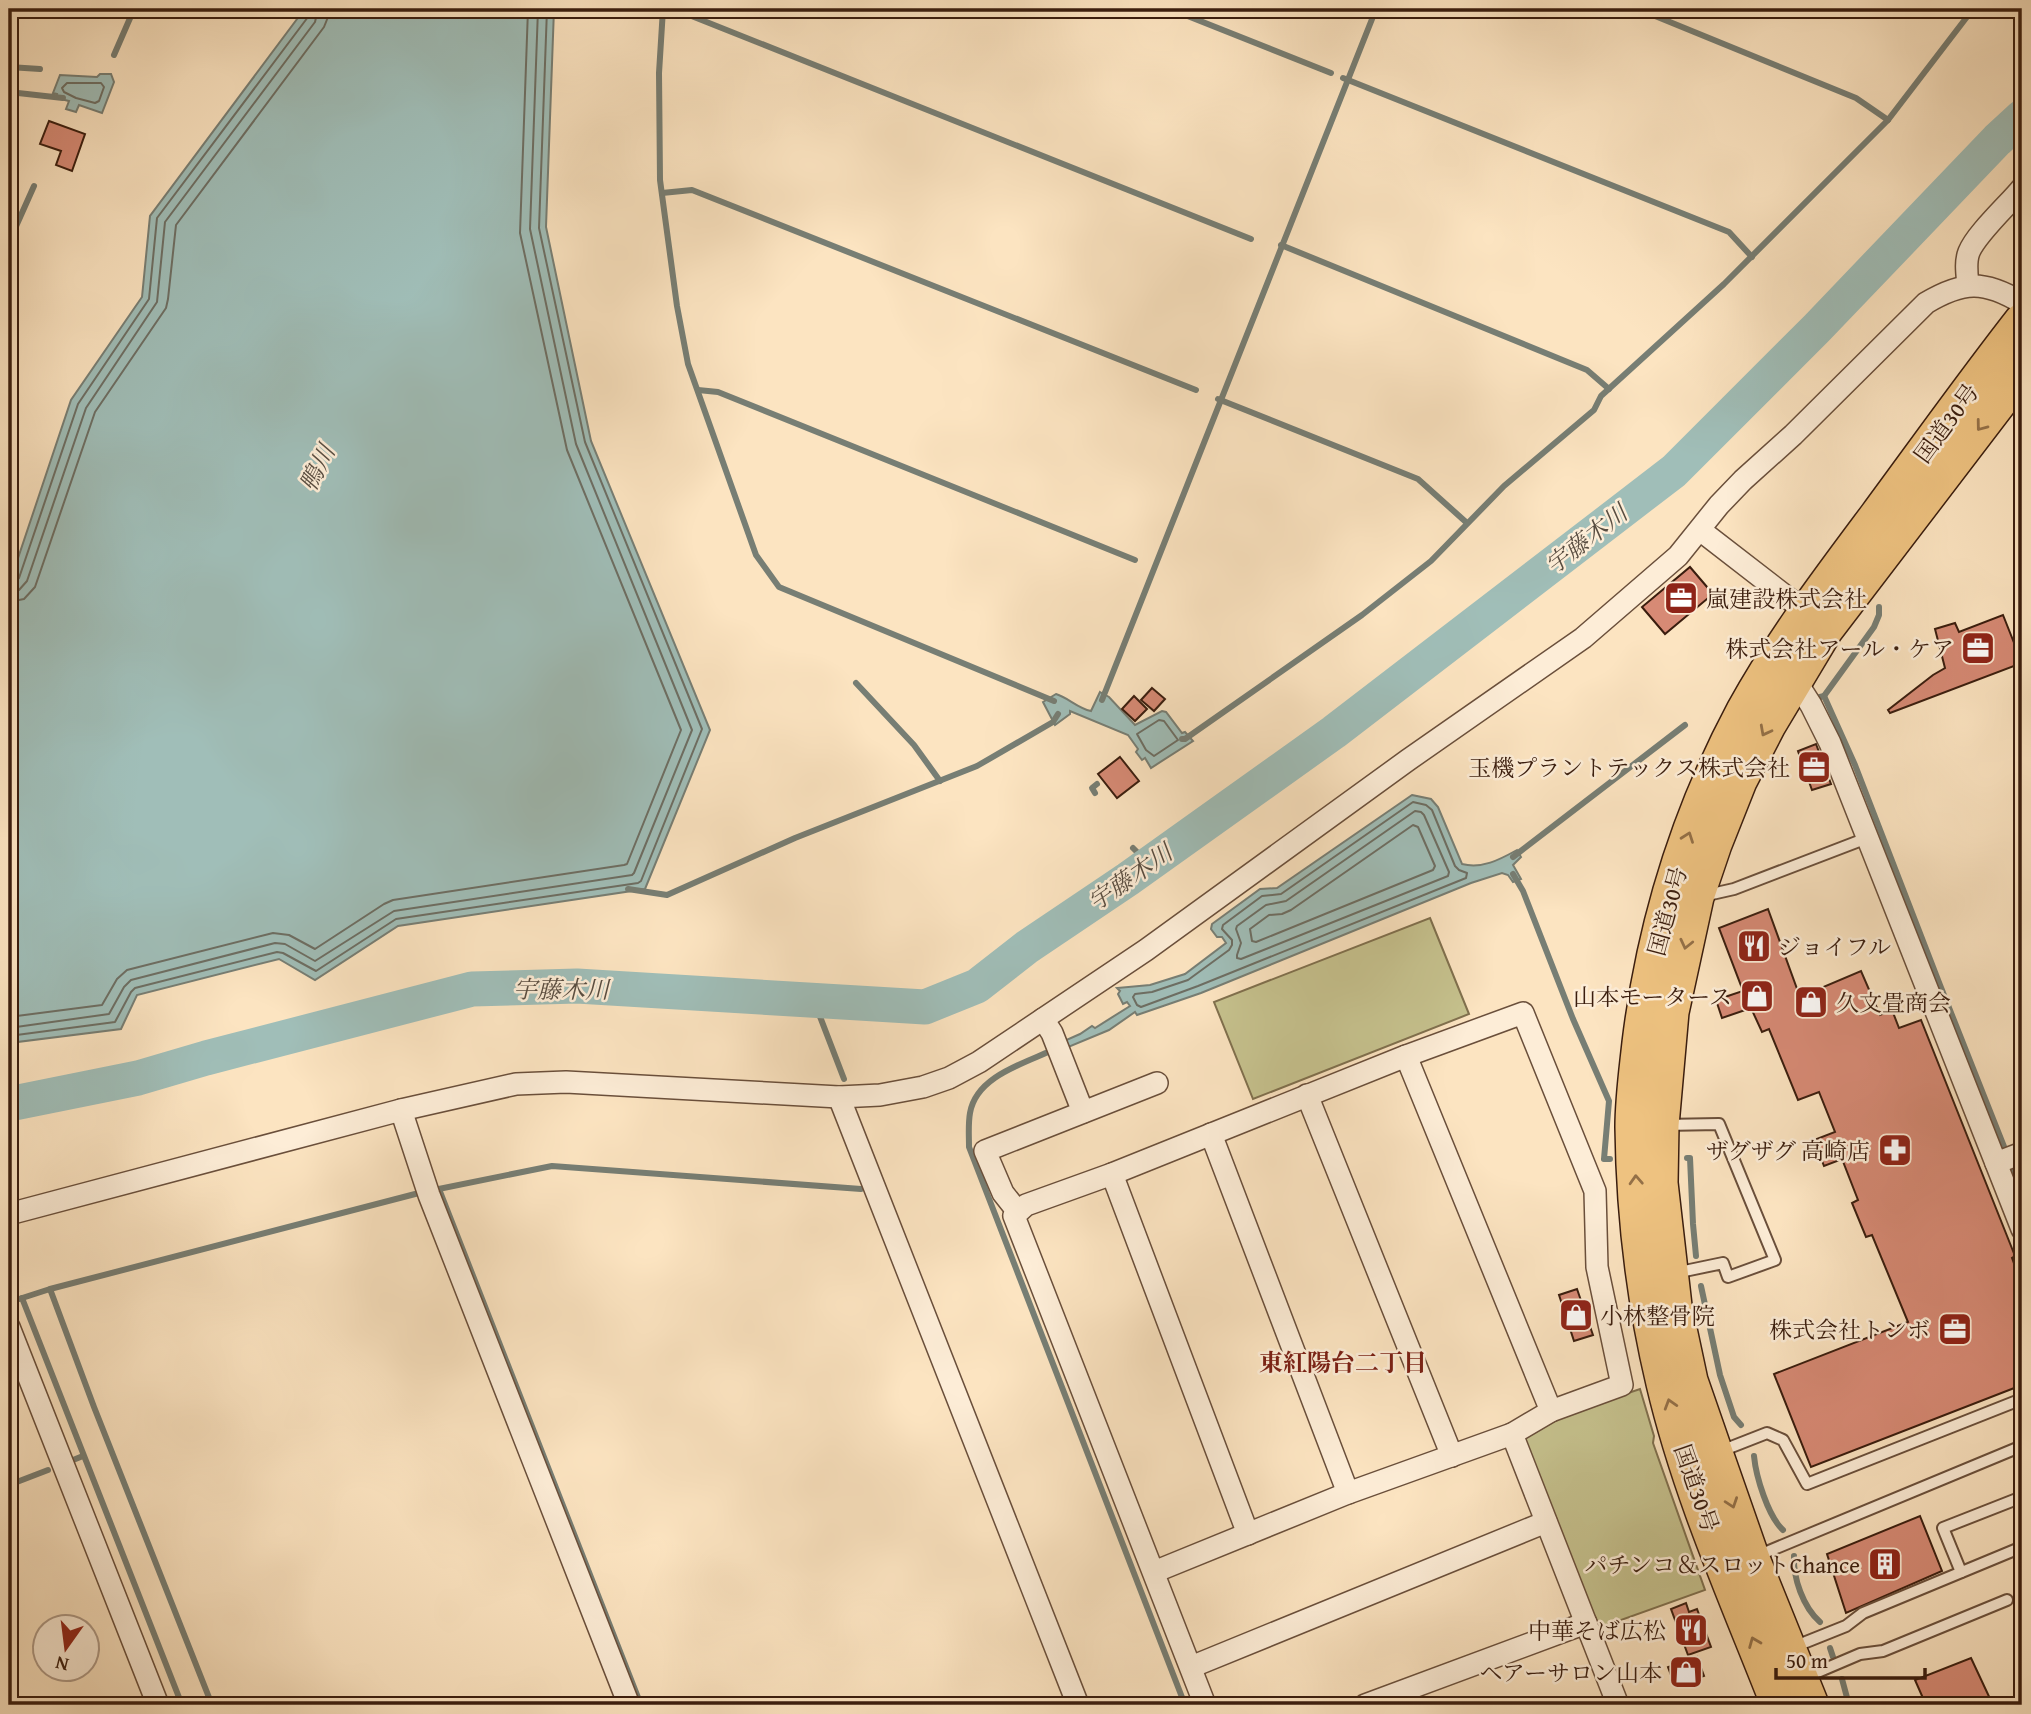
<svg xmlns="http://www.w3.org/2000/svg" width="2031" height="1714" font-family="'Gentium Book Plus','Noto Serif JP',serif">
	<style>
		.green { fill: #c6c28e; stroke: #80704e; stroke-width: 2 }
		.water { fill: #a0beb8; stroke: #777e74; stroke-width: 2 }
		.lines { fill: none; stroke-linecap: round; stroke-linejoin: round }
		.shore { stroke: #6d6e63; stroke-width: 2 }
		.stream { stroke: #777e74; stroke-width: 6 }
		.river { stroke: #a0beb8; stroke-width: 35 }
		.building { fill: #d78a75; stroke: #3a1d0e; stroke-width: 2 }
		.service-casing { stroke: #6a4f3b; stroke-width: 14 }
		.minor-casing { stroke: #6a4f3b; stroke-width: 24 }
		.trunk-casing { stroke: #3a1d0e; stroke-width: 38 }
		.service { stroke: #fdedd7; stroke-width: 10 }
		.minor { stroke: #fdedd7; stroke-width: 21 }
		.trunk { stroke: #eec280; stroke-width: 35 }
		.oneway { stroke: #947047 }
		.labels { text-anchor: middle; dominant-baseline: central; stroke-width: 5; stroke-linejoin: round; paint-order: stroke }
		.street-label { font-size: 23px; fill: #3a1d0e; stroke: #fdedd7 }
		.poi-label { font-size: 23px; fill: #3a1d0e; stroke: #fdedd7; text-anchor: end }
		.water-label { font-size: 24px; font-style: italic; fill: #594d41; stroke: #fdedd7 }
		.neighbourhood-label { font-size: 24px; font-weight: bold; fill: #7a1f14; stroke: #fdedd7 }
	</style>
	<rect width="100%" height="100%" fill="#fce4c1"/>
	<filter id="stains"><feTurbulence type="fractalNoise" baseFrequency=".00286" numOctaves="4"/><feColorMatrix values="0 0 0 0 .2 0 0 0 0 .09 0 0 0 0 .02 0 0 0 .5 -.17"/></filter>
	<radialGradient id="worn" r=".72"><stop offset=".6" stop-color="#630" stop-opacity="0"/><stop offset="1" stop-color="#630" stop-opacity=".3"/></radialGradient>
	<g class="green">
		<polygon points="1430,918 1469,1014 1253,1099 1214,1002"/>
		<polygon points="1640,1389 1654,1436 1653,1443 1705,1590 1596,1629 1522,1440 1569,1413"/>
	</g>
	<g class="water">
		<polygon points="300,9 554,9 546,227 591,441 710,730 645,889 398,926 315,980 279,959 137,995 121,1029 9,1043 9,585 71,400 142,297 150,216 303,11"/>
		<polygon points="100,74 111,74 114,82 102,113 79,105 76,112 66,109 69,101 56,98 57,94 53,93 60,75 97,77"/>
		<path d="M 1100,692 L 1109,697 L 1135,725 L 1162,711 L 1166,712 L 1182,733 L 1185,732 L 1193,741 L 1151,768 L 1145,758 L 1142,760 L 1136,752 L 1138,749 L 1128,735 L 1070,711 L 1070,714 L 1055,725 L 1043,702 L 1056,694 C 1069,698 1077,708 1091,711 Z"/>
		<path d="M 1412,795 L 1431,799 L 1438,807 L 1462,864 C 1482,869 1499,860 1517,850 L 1521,857 L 1513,865 L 1521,879 L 1513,882 L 1508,875 L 1502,873 L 1471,883 L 1201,993 L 1137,1015 L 1135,1012 L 1109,1030 L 1066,1048 L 1064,1041 L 1080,1034 L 1092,1026 L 1095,1028 L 1130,1006 L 1127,1002 L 1123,1004 L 1118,994 L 1120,991 L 1117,988 L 1150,985 L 1185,974 L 1226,943 L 1222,937 L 1217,937 L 1211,929 L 1212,924 L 1260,889 L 1277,888 Z"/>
	</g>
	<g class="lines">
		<g class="shore">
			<polygon points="67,83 101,83 104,87 99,101 95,103 76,98 64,92 62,88"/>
			<polyline points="9,583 15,582 19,578 78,404 149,299 157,218 308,17 309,9"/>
			<polyline points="9,592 19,590 27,581 86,408 157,302 165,222 315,22 318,9"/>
			<polyline points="9,602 24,599 35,587 95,412 166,308 168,299 176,225 324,27 328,17 328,9"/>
			<polygon points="1159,720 1164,721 1178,740 1154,756 1146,750 1137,734"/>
			<polygon points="1413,802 1426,805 1432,810 1455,866 1459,870 1467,873 1466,878 1198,986 1141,1007 1137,1005 1133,997 1135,994 1152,992 1188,980 1229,950 1232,945 1232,940 1222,929 1223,925 1262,896 1281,894"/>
			<polygon points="1415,811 1421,812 1424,815 1449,872 1448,876 1241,959 1237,958 1237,955 1241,943 1236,929 1237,926 1266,905 1286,901"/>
			<polygon points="1413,825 1418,827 1435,866 1433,870 1256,942 1252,941 1250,929 1269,915 1282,914 1291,910"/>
			<polyline points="9,1017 102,1005 117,979 127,970 273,933 289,935 315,949 384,904 393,900 624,865 627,864 681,730 567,450 520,233 528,9"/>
			<polyline points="9,1028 109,1014 124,987 131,980 275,943 285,944 315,961 394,911 632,875 634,873 692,730 576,444 530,229 538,9"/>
			<polyline points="9,1036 115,1022 131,992 135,988 277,952 283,953 316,971 396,919 638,883 641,881 702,729 585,442 539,228 547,9"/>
		</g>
		<g class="stream">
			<polyline points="663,9 659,73 660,180 677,306 688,364 756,555 779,587 1054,701"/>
			<polyline points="663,9 679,11 1251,239"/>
			<polyline points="1170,9 1331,73"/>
			<polyline points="1638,9 1856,98 1888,120"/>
			<polyline points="114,55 134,9"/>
			<polyline points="9,67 40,69"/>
			<polyline points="1343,78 1729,232 1752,257"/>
			<polyline points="9,92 63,98"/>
			<polyline points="662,193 692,190 1196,390"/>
			<polyline points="9,242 34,186"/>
			<polyline points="1281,245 1587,370 1609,389"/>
			<polyline points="698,390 718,392 1135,560"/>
			<polyline points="1218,399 1418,479 1467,523"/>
			<polyline points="856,683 914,745 940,781"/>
			<polyline points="1824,696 1855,765 1940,985 2005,1149"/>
			<polyline points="1820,697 1824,696 1874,627 1879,615 1879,607"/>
			<polyline points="1102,700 1376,9"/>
			<polyline points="1182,739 1185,739 1362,615 1431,561 1504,486 1594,410 1601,396 1724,284 1888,120 1973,9"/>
			<polyline points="1095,793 1092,788 1097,784"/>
			<polyline points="1133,848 1149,864"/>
			<polyline points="1513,857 1685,725"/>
			<polyline points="1513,874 1523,891 1573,1019 1609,1101 1604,1159 1610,1159"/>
			<polyline points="628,889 667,895 795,838 977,766 1053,722 1058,714"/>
			<polyline points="814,1001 844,1079"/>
			<path d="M 1055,1049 C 1025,1063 976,1076 970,1113 C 968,1124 969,1136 969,1147 L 1185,1705"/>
			<polyline points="1687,1158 1690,1158 1693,1224 1696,1256"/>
			<polyline points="2013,1168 2022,1191"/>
			<polyline points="439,1189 641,1705"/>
			<polyline points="1701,1286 1720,1375 1734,1417 1741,1425"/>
			<polyline points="50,1289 94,1407 212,1705"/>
			<polyline points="22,1298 182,1705"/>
			<polyline points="9,1299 16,1300 50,1289 419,1193 552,1166 861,1189"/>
			<path d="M 1754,1456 C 1756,1477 1768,1516 1783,1530"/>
			<polyline points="73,1460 83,1456"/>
			<polyline points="9,1485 48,1470"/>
			<path d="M 1794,1556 C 1793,1578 1803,1607 1820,1622"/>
			<polyline points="1830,1648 1833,1657"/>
			<polyline points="1842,1679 1849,1705"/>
		</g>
		<polyline class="river" points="9,1104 138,1078 206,1058 472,989 577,986 925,1007 977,986 1027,947 1128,879 1334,732 1674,471 1817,328 1997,140 2022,117"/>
	</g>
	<g class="building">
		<polygon points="49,121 85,134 72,171 56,165 61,151 40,144"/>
		<polygon points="1690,567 1713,594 1665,634 1642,607"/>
		<polygon points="2003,615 2022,663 1890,713 1888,710 1933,675 1945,668 1935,629 1955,623 1959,632"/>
		<polygon points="1152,688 1165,699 1154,711 1141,700"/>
		<polygon points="1134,696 1147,709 1135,721 1122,709"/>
		<polygon points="1816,744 1831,784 1812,790 1798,751"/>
		<polygon points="1120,757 1139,781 1117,798 1098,774"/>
		<polygon points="1768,909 1800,997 1861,971 1880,1015 1892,1010 1899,1028 1921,1020 2015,1256 2012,1258 2022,1285 2022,1385 1811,1467 1774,1374 1908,1322 1872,1235 1866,1237 1852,1203 1858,1200 1842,1159 1824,1166 1814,1140 1835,1132 1819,1092 1798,1100 1769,1029 1762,1032 1751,1008 1722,1018 1716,1000 1743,991 1719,928"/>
		<polygon points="1577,1289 1593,1335 1574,1341 1559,1295"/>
		<polygon points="1920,1516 1942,1571 1846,1613 1827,1554"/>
		<polygon points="1686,1603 1689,1612 1697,1609 1711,1647 1688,1655 1671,1609"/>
		<polygon points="1697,1657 1704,1676 1675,1686 1668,1667"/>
		<polygon points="1971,1658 1993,1705 1926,1705 1915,1680"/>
	</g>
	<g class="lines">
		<g class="service-casing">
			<g id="service">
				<polyline points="1703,896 1734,889 1867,838"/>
				<polyline points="1664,1125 1719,1124 1775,1260 1728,1277 1723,1263 1675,1273"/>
				<polyline points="1721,1451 1767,1433 1783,1440 1807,1484 2022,1399"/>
				<polyline points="1757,1556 2022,1446"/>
				<polyline points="1961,1572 1943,1528 2022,1497"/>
				<polyline points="1791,1648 1846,1626 1863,1613 2022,1547"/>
				<polyline points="1806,1677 1860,1654 1883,1651 2007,1600"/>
			</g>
		</g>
		<g class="minor-casing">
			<g id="minor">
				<path d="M 1968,285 C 1967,274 1965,262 1969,252 C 1976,234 2009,204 2022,188"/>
				<polyline points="1700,530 1806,612"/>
				<polyline points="1795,680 1811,705 1830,743 2022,1229"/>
				<polyline points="1043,1019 1052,1033 1083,1112"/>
				<polyline points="1406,1056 1551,1411"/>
				<polyline points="1307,1095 1452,1456"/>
				<polyline points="839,1097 1078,1705"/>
				<polyline points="401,1110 429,1195 629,1705"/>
				<polyline points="1211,1134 1348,1493"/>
				<polyline points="1996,1163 2022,1153"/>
				<polyline points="1112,1174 1248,1534"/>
				<polyline points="1018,1212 1003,1193 985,1151 1157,1083"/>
				<path d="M 9,1214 L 401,1110 L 516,1084 L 566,1082 L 839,1097 L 880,1095 L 923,1087 L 949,1078 L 979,1062 L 1146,950 L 1408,760 L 1583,638 L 1678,556 L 1719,505 L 1743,480 L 1793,435 L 1926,303 C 1963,281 1984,280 2022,303"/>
				<polyline points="9,1327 158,1705"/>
				<polyline points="1512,1434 1618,1705"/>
				<polyline points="1154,1572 1348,1493 1512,1434 1551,1411 1622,1385 1597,1267 1595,1191 1523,1013 1406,1056 1112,1174 1026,1205 1014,1216 1205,1705"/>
				<polyline points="1191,1667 1546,1522"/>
				<polyline points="1365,1705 1586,1623"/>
			</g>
		</g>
		<g class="trunk-casing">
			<g id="trunk">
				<path d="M 1779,1705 C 1738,1600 1690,1494 1664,1383 C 1644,1299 1634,1213 1633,1127 C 1633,1099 1637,1071 1640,1043 C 1654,928 1689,814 1744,711 C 1782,642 1830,579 1877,516 C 1925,451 1972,385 2022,321"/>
				<polyline points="1811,1705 1752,1559 1715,1453 1690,1381 1674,1306 1660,1183 1661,1125 1671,1012 1696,897 1714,844 1739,781 1768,725 1825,630 2022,372"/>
			</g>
		</g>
		<use href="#service" class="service"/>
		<use href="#minor" class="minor"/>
		<use href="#trunk" class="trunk"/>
	</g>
	<defs><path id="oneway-chevron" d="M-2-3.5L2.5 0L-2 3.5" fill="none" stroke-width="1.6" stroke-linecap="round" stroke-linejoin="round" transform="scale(1.75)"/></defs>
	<g class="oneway">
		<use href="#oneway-chevron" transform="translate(1981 426) rotate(127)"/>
		<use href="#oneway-chevron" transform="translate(1765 731) rotate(118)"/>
		<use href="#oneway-chevron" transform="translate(1688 837) rotate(-70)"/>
		<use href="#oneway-chevron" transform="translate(1686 944) rotate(103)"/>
		<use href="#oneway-chevron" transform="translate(1636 1180) rotate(-93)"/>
		<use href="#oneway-chevron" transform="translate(1670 1404) rotate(-107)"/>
		<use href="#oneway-chevron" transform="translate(1732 1503) rotate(71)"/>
		<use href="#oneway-chevron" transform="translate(1754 1642) rotate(-112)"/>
	</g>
	<defs>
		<g id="office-square" transform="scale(1.75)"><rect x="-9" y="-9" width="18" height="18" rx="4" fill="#8f2418" stroke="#fdedd7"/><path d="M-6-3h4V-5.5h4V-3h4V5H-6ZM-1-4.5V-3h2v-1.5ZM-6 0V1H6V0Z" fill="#fff"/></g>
		<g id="restaurant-square" transform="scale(1.75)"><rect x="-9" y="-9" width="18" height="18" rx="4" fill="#8f2418" stroke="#fdedd7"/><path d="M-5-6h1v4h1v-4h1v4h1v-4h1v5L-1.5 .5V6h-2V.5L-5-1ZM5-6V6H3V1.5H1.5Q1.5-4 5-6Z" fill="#fff"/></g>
		<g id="shop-square" transform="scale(1.75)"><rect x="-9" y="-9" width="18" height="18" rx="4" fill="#8f2418" stroke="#fdedd7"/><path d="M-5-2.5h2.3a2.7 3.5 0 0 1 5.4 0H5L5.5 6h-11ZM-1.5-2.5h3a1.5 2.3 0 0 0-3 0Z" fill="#fff"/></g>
		<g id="pharmacy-square" transform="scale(1.75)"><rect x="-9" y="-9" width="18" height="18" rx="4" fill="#8f2418" stroke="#fdedd7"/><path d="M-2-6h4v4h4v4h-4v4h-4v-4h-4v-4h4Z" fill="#fff"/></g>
		<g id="building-square" transform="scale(1.75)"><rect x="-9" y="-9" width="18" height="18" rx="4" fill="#8f2418" stroke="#fdedd7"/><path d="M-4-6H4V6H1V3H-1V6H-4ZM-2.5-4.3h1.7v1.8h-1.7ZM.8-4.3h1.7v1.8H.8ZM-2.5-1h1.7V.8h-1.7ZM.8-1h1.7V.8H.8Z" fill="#fff"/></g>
	</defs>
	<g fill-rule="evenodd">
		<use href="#office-square" x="1681" y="598"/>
		<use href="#office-square" x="1978" y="648"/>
		<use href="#office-square" x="1814" y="767"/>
		<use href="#restaurant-square" x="1754" y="946"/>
		<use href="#shop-square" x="1757" y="996"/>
		<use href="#shop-square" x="1811" y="1002"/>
		<use href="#pharmacy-square" x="1895" y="1150"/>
		<use href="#shop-square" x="1576" y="1315"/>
		<use href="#office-square" x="1955" y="1329"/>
		<use href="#building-square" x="1885" y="1564"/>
		<use href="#restaurant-square" x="1691" y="1630"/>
		<use href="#shop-square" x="1686" y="1672"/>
	</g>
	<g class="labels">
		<g class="street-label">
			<text transform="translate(1946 423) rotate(-54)">国道30号</text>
			<text transform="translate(1667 911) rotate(-75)">国道30号</text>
			<text transform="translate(1697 1488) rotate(71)">国道30号</text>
		</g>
		<g class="poi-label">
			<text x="1706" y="598" text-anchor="start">嵐建設株式会社</text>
			<text x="1954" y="648">株式会社アール・ケア</text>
			<text x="1790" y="767">玉機プラントテックス株式会社</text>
			<text x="1778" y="946" text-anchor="start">ジョイフル</text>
			<text x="1732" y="996">山本モータース</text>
			<text x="1836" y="1002" text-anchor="start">久文畳商会</text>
			<text x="1870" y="1150">ザグザグ 高崎店</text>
			<text x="1600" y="1315" text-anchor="start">小林整骨院</text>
			<text x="1930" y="1329">株式会社トンボ</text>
			<text x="1860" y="1564">パチンコ＆スロットChance</text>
			<text x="1666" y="1630">中華そば広松</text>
			<text x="1662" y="1672">ヘアーサロン山本</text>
		</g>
		<g class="water-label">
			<text transform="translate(317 468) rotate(-63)">鴨川</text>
			<text transform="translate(1586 539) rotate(-38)">宇藤木川</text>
			<text transform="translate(1130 877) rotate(-35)">宇藤木川</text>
			<text x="561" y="989">宇藤木川</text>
		</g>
		<g class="neighbourhood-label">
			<text x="1343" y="1362">東紅陽台二丁目</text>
		</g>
	</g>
	<rect width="2031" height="1714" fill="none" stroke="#fce4c1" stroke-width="35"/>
	<rect x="10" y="10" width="2010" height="1693" fill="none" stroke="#3a1d0e" stroke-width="3.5"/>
	<rect x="18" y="18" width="1996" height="1679" fill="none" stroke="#3a1d0e" stroke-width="2"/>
	<g transform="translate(66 1648) rotate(194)"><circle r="33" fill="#fdedd7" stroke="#af9a87" stroke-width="2"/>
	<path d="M0-5L12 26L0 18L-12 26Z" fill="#8f2418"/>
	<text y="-10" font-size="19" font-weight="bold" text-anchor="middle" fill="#3a1d0e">N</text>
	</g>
	<path d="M1776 1668v10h149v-10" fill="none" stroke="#3a1d0e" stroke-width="3.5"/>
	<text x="1786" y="1668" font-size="21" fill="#3a1d0e" stroke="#fdedd7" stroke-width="5" paint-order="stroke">50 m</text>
	<rect width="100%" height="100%" filter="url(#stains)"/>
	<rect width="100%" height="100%" fill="url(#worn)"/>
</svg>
